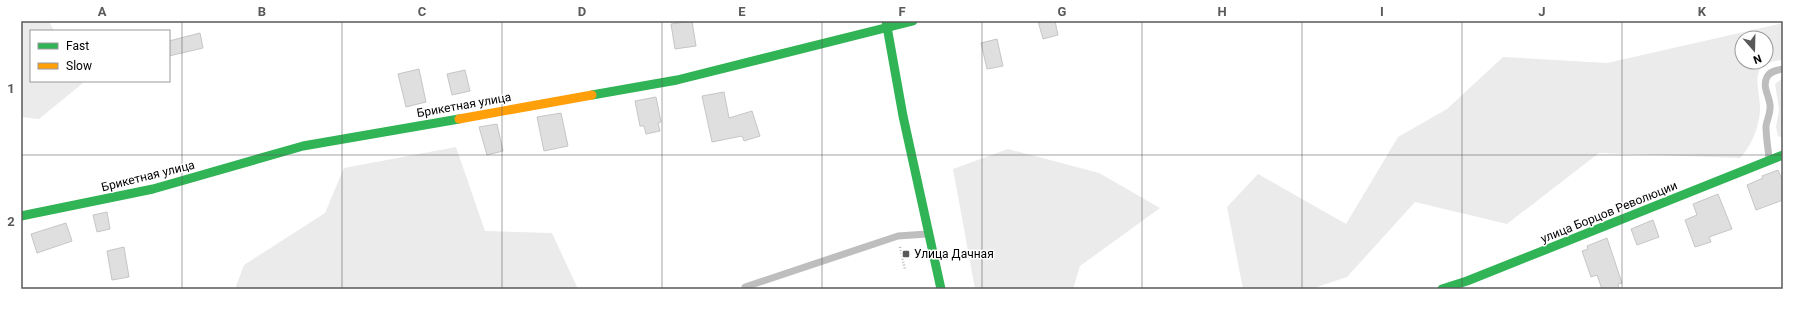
<svg xmlns="http://www.w3.org/2000/svg" width="1804" height="310" font-family="Roboto,sans-serif">
	<style>
		.green { fill: #ebebeb; fill-rule: evenodd }
		.building { fill: #dfdfdf; stroke: #c6c6c6 }
		.lines { fill: none; stroke-linecap: round; stroke-linejoin: round }
		.path { stroke: #b9b9b9; stroke-width: 2.5; stroke-dasharray: 1 2; stroke-linecap: butt }
		.lane { stroke: #bebebe; stroke-width: 7 }
		.fast { stroke: #30b455; stroke-width: 9 }
		.slow { stroke: #ff9f0a; stroke-width: 9 }
		.grid { fill: none; stroke: #595959; stroke-width: 1; stroke-opacity: 0.55 }
		.poi-dot { fill: #595959; stroke: #fff; stroke-width: 1.5 }
		.labels { text-anchor: middle; dominant-baseline: central; stroke-width: 3; stroke-linejoin: round; paint-order: stroke }
		.street-label { font-size: 12px; fill: #000; stroke: #fff }
		.poi-label { font-size: 12px; fill: #000; stroke: #fff; text-anchor: start }
		.neatline { fill: none; stroke: #595959; stroke-width: 1.5 }
		.grid-label { font-size: 13px; text-anchor: middle; font-weight: bold; fill: #595959 }
	</style>
	<rect width="100%" height="100%" fill="#fff"/>
	<g class="green">
		<polygon points="21,21 49,21 54,31 31,31 31,81 82,81 83,83 39,119 21,117"/>
		<path d="M 1783,23 L 1783,60 C 1745,62 1761,88 1760,111 C 1759,127 1751,147 1740,158 L 1599,153 L 1507,224 L 1415,202 L 1347,277 L 1311,289 L 1243,289 L 1227,207 L 1258,174 L 1346,224 L 1398,137 L 1447,109 L 1503,57 L 1607,63 ZM 1742,38 L 1766,38 L 1766,62 L 1742,62 Z"/>
		<polygon points="1783,78 1783,138 1778,136 1776,127 1779,109 1775,84"/>
		<polygon points="456,147 485,231 552,233 578,289 235,289 244,265 325,213 344,168"/>
		<polygon points="1008,149 1099,173 1160,208 1080,266 1073,289 975,289 953,169"/>
	</g>
	<g class="building">
		<polygon points="692,21 696,46 675,49 671,24"/>
		<polygon points="1038,21 1055,21 1058,35 1043,39"/>
		<polygon points="200,33 203,48 169,56 169,41"/>
		<polygon points="997,39 1003,66 987,69 981,43"/>
		<polygon points="419,69 426,102 406,107 398,74"/>
		<polygon points="465,70 470,91 452,95 447,74"/>
		<polygon points="724,92 729,118 752,111 760,136 744,141 742,136 712,142 702,96"/>
		<polygon points="656,97 661,122 658,123 660,131 646,134 644,126 640,126 635,101"/>
		<polygon points="561,113 568,146 544,151 537,117"/>
		<polygon points="497,124 503,151 487,155 479,127"/>
		<polygon points="1778,170 1783,182 1783,200 1756,210 1747,185 1763,178 1762,176"/>
		<polygon points="1718,194 1732,229 1709,237 1711,242 1695,247 1685,220 1697,215 1693,204"/>
		<polygon points="107,212 110,229 97,232 93,215"/>
		<polygon points="1653,220 1659,237 1637,245 1631,229"/>
		<polygon points="66,223 72,241 37,253 31,234"/>
		<polygon points="1607,238 1622,283 1618,284 1619,289 1602,289 1597,275 1591,277 1582,251 1588,249 1587,246"/>
		<polygon points="124,247 129,277 112,280 107,251"/>
	</g>
	<g class="lines">
		<polyline class="path" points="900,247 905,270"/>
		<g class="lane">
			<path d="M 1769,158 C 1768,148 1766,137 1766,126 C 1767,119 1771,113 1770,105 C 1769,95 1762,87 1767,77 C 1770,71 1777,70 1783,69"/>
			<polyline points="745,287 898,236 927,234"/>
		</g>
		<g class="fast">
			<polyline points="886,21 903,116 941,289"/>
			<polyline points="592,95 677,80 913,21"/>
			<polyline points="21,216 153,189 303,146 459,119"/>
			<polyline points="1442,289 1467,281 1783,155"/>
		</g>
		<polyline class="slow" points="459,119 592,95"/>
	</g>
	<path class="grid" d="M 182,21 L 182,289M 342,21 L 342,289M 502,21 L 502,289M 662,21 L 662,289M 822,21 L 822,289M 982,21 L 982,289M 1142,21 L 1142,289M 1302,21 L 1302,289M 1462,21 L 1462,289M 1622,21 L 1622,289M 21,155 L 1783,155"/>
	<rect class="poi-dot" x="902" y="250" width="8" height="8" rx="2"/>
	<g class="labels">
		<g class="street-label">
			<text transform="translate(464 105) rotate(-10)">Брикетная улица</text>
			<text transform="translate(148 176) rotate(-14)">Брикетная улица</text>
			<text transform="translate(1609 212) rotate(-22)">улица Борцов Революции</text>
		</g>
		<g class="poi-label">
			<text x="914" y="254">Улица Дачная</text>
		</g>
	</g>
	<rect width="1804" height="310" fill="none" stroke="#ffffff" stroke-width="44"/>
	<rect x="30" y="30" width="140" height="52" fill="#ffffff" stroke="#999999"/>
	<rect x="38" y="43" width="20" height="6" fill="#30b455" stroke="#999999"/>
	<text x="66" y="50" font-size="12" fill="#000000">Fast</text>
	<rect x="38" y="63" width="20" height="6" fill="#ff9f0a" stroke="#999999"/>
	<text x="66" y="70" font-size="12" fill="#000000">Slow</text>
	<g transform="translate(1754 50) rotate(160)"><circle r="19" fill="#ffffff" stroke="#999999"/>
	<path d="M0-3L7 15L0 10L-7 15Z" fill="#595959"/>
	<text y="-6" font-size="11" font-weight="bold" text-anchor="middle" fill="#000000">N</text>
	</g>
	<rect x="22" y="22" width="1760" height="266" class="neatline"/>
	<g class="grid-label">
		<text x="102" y="16">A</text>
		<text x="262" y="16">B</text>
		<text x="422" y="16">C</text>
		<text x="582" y="16">D</text>
		<text x="742" y="16">E</text>
		<text x="902" y="16">F</text>
		<text x="1062" y="16">G</text>
		<text x="1222" y="16">H</text>
		<text x="1382" y="16">I</text>
		<text x="1542" y="16">J</text>
		<text x="1702" y="16">K</text>
		<text x="11" y="93">1</text>
		<text x="11" y="226">2</text>
	</g>
</svg>
